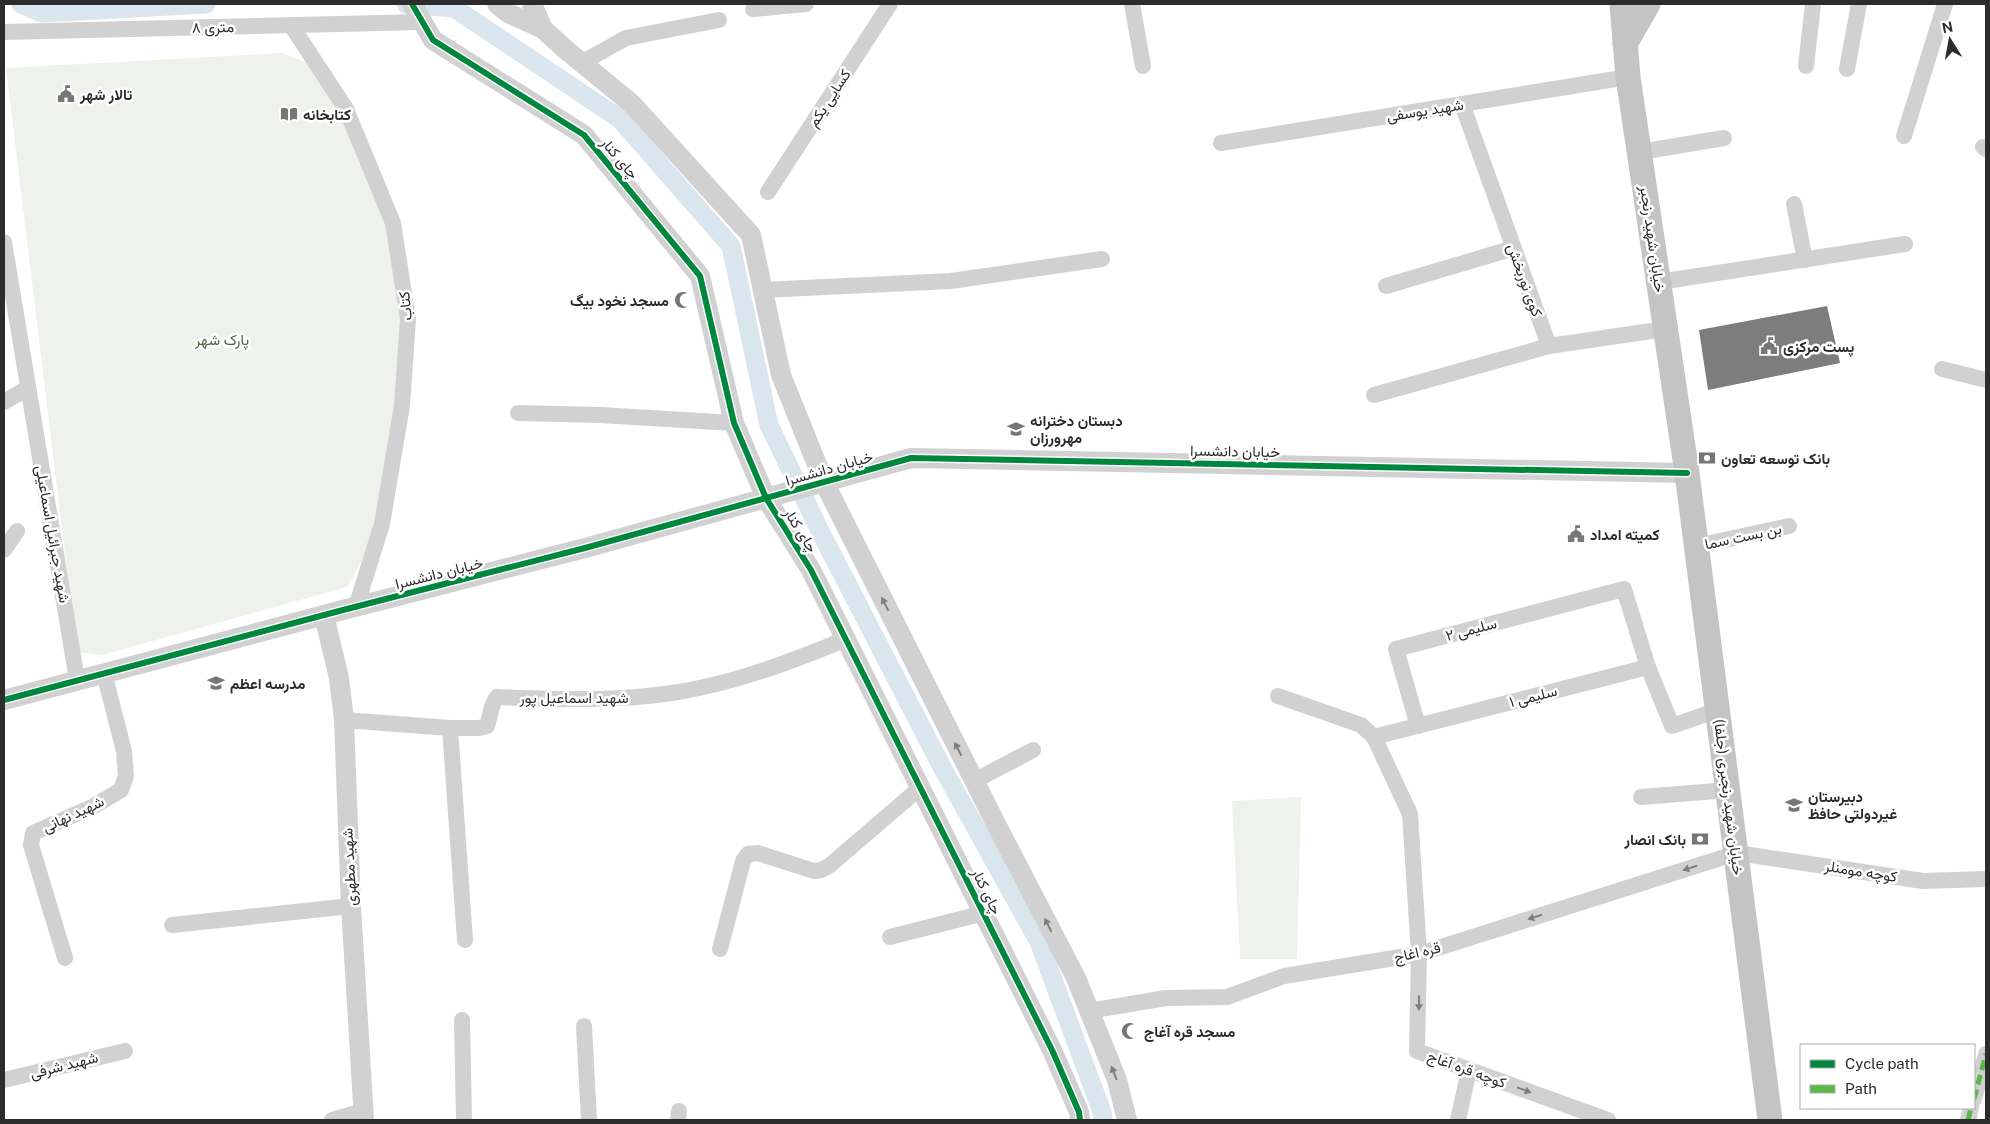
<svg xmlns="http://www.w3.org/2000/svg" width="1990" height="1124" font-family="'Public Sans',Vazirmatn,sans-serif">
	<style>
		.green { fill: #eff2eb }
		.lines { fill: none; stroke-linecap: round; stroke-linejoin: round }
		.canal { stroke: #d9e6ee; stroke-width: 19 }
		.building { fill: #7d7d7d }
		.minor { stroke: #d1d1d1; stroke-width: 16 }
		.tertiary { stroke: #d1d1d1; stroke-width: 20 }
		.primary { stroke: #c4c4c4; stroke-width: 25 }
		.quiet { stroke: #58b947; stroke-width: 5; stroke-dasharray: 10 5; stroke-linecap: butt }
		.cycleway-casing { stroke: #fff; stroke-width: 9 }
		.cycleway { stroke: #00873e; stroke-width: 6 }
		.oneway { fill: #7e7e7e }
		.labels { text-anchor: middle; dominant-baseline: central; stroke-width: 5; stroke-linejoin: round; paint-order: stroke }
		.street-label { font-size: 15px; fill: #2c2c2c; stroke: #fff }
		.poi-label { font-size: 15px; font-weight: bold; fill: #2c2c2c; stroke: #fff; text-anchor: start }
		.park-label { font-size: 15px; fill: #50623f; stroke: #fff }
	</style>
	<rect width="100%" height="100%" fill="#fff"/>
	<g class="green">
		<polygon points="283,53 307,63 337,100 386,226 403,323 382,524 347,587 102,655 77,652 6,68"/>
		<polygon points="1301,797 1297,959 1240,959 1232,801"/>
	</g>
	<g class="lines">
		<g class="canal">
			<polyline points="21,4 42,13 206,4"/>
			<polyline points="406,4 454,8 620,119 731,246 769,425 820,531 942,767 1039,942 1102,1112 1103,1120"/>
		</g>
	</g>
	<polygon class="building" points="1827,306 1840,363 1708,390 1699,330"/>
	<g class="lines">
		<g class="minor">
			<polyline points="1132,4 1143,66"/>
			<polyline points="753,9 806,4"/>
			<polyline points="291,25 346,109 393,223 408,319 402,406 382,524 356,607"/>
			<polyline points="4,32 422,22"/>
			<polyline points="581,63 626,38 719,20"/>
			<polyline points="1806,66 1813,4"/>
			<polyline points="1847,69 1859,4"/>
			<polyline points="1462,104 1549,346 1665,329"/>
			<polyline points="1904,136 1945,4"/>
			<polyline points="1221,143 1628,77"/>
			<polyline points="1983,147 1986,149"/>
			<polyline points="1640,152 1724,138"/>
			<polyline points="768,192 890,4"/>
			<polyline points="1794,204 1805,260"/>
			<polyline points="4,242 77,680"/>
			<polyline points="1659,282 1905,244"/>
			<polyline points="1386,286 1514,248"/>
			<polyline points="762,290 951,281 1102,259"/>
			<polyline points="1942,369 1986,380"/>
			<polyline points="1374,395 1549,346"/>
			<polyline points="4,402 28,388"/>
			<polyline points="518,413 600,415 734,423"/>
			<polyline points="1697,546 1789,526"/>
			<polyline points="4,550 17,531"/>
			<polyline points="1278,696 1361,725 1374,737 1410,814 1419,954 1417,1051 1608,1120"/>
			<path d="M 344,720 L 450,728 L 479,728 L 487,726 C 491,715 490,706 497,697 C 555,699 614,702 672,693 C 732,684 791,662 846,639"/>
			<polyline points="1418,726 1396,649 1624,589 1648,667 1672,726 1718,710"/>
			<polyline points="450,728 465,940"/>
			<polyline points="1374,737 1648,667"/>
			<polyline points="974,781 1033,750"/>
			<polyline points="1641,797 1729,790"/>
			<polyline points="172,925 351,906"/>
			<polyline points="890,937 984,913"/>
			<polyline points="720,949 743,861 748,854 758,853 814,871 821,870 829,866 921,787"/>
			<polyline points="65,958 31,845 33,833 94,806 121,790 126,776 124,751 104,673"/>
			<polyline points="1089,1011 1166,998 1227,997 1284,976 1419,954 1737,853 1923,881 1986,879"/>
			<polyline points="462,1020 464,1120"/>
			<polyline points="584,1026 589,1120"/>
			<polyline points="4,1080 125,1051"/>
			<polyline points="1974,1099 1986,1054"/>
			<polyline points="332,1120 363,1111"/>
			<polyline points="678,1120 679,1111"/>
			<polyline points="1458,1120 1469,1070"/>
			<polyline points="1968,1120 1971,1108"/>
		</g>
		<g class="tertiary">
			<polyline points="412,4 433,40 584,135 700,276 734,423 766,498 811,570 1052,1050 1079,1112 1080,1120"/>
			<polyline points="497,4 508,13 543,29 565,49 632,104 751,235 781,375 824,482 996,824 1076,978 1117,1080 1127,1120"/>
			<polyline points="532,4 543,29"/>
			<polyline points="324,615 339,678 344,720 351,906 364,1120"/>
			<polyline points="4,700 343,610 585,548 911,458 1687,473"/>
		</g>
		<g class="primary">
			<polyline points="1622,4 1628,77 1687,473 1770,1120"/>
			<polyline points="1625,44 1648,4"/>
		</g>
		<g class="quiet">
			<polyline points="1974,1099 1986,1054"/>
			<polyline points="1968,1120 1971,1108"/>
		</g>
		<g class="cycleway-casing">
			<g id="cycleway">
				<polyline points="412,4 433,40 584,135 700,276 734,423 766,498 811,570 1052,1050 1079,1112 1080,1120"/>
				<polyline points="4,700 343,610 585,548 911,458 1687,473"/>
			</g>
		</g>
		<use href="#cycleway" class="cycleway"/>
	</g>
	<defs><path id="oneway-solid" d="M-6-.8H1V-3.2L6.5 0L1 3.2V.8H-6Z" transform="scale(1.25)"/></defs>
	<g class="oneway">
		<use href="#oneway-solid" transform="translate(885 604) rotate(-117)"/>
		<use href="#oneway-solid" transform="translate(958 749) rotate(-117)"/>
		<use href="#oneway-solid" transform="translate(1690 868) rotate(162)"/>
		<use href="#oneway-solid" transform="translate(1535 917) rotate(162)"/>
		<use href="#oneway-solid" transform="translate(1048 925) rotate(-117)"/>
		<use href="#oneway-solid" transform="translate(1419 1003) rotate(91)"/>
		<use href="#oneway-solid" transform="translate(1114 1073) rotate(-111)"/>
		<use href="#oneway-solid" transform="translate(1524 1090) rotate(20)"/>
	</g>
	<defs>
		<g id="civic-bare" transform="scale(1.35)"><path d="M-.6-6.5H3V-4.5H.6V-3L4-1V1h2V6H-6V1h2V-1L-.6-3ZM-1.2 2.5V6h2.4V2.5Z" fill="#767676" stroke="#fff" stroke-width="2.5" paint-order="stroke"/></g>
		<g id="library-bare" transform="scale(1.35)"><path d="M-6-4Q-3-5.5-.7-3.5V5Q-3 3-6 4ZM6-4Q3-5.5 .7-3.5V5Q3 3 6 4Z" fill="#767676" stroke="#fff" stroke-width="2.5" paint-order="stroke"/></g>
		<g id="mosque-bare" transform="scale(1.35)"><path d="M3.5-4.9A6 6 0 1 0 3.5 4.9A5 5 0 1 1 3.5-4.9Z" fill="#767676" stroke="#fff" stroke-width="2.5" paint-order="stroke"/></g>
		<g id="school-bare" transform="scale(1.35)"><path d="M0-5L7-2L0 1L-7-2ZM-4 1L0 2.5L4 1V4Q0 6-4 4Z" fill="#767676" stroke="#fff" stroke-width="2.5" paint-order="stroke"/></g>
		<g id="bank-bare" transform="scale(1.35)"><path d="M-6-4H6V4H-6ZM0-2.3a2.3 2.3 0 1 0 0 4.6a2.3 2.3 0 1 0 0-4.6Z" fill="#767676" stroke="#fff" stroke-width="2.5" paint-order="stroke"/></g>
	</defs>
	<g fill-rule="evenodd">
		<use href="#civic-bare" x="66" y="94"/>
		<use href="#library-bare" x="289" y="114"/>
		<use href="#mosque-bare" x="683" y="300"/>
		<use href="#civic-bare" x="1769" y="346"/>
		<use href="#school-bare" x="1016" y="429"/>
		<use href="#bank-bare" x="1707" y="458"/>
		<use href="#civic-bare" x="1576" y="534"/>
		<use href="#school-bare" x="216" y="683"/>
		<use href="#school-bare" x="1794" y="805"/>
		<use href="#bank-bare" x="1700" y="839"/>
		<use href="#mosque-bare" x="1130" y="1031"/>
	</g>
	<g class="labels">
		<g class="street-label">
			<text transform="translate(213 27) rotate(-1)">۸ متری</text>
			<text transform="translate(829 98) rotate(-57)">کسایی یکم</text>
			<text transform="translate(1425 110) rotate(-9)">شهید یوسفی</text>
			<text transform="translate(620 158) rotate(50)">چای کنار</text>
			<text transform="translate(1653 239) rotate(82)">خیابان شهید رنجبر</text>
			<text transform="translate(1525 280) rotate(70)">کوی نوربخش</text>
			<text transform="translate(405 306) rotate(-96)">کتاب</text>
			<text transform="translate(1235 451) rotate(1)">خیابان دانشسرا</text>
			<text transform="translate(829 468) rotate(-16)">خیابان دانشسرا</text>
			<text transform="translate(801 530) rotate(58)">چای کنار</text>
			<text transform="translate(53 534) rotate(80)">شهید جبرائیل اسماعیلی</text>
			<text transform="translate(1743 536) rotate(-12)">بن بست سما</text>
			<text transform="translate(439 573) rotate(-14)">خیابان دانشسرا</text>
			<text transform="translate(1471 629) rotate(-15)">سلیمی ۲</text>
			<text transform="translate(1533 696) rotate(-14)">سلیمی ۱</text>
			<text x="574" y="697">شهید اسماعیل پور</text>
			<text transform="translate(1729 797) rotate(83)">خیابان شهید رنجبری (جلفا)</text>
			<text transform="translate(73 814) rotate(-25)">شهید نهانی</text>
			<text transform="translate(349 867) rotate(-93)">شهید مطهری</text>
			<text transform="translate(1861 871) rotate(9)">کوچه مومنلر</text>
			<text transform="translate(987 891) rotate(64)">چای کنار</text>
			<text transform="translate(1417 952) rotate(-13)">قره اغاج</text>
			<text transform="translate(64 1065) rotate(-14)">شهید شرفی</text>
			<text transform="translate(1467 1069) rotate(20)">کوچه قره آغاج</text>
		</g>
		<g class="poi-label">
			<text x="80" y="94">تالار شهر</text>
			<text x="303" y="114">کتابخانه</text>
			<text x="669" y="300" text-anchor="end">مسجد نخود‌ بیگ</text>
			<text x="1783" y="346">پست مرکزی</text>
			<text x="1030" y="420">دبستان دخترانه<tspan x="1030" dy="17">مهرورزان</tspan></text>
			<text x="1721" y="458">بانک توسعه تعاون</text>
			<text x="1590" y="534">کمیته امداد</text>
			<text x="230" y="683">مدرسه اعظم</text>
			<text x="1808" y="796">دبیرستان<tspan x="1808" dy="17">غیردولتی حافظ</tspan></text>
			<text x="1686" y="839" text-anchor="end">بانک انصار</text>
			<text x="1144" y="1031">مسجد قره آغاج</text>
		</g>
		<g class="park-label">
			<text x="222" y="339">پارک شهر</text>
		</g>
	</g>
	<rect width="1990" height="1124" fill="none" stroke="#2c2c2c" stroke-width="10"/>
	<rect x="1800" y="1044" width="175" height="65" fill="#ffffff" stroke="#ababab"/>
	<rect x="1810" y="1060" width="25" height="8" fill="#00873e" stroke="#ababab"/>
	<text x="1845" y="1069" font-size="15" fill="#2c2c2c">Cycle path</text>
	<rect x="1810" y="1085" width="25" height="8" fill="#58b947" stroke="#ababab"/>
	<text x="1845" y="1094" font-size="15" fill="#2c2c2c">Path</text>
	<g transform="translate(1950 40) rotate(349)" stroke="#ffffff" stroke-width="4" paint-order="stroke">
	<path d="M0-4L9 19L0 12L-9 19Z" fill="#2c2c2c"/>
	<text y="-8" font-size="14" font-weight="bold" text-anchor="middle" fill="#2c2c2c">N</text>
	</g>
</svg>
